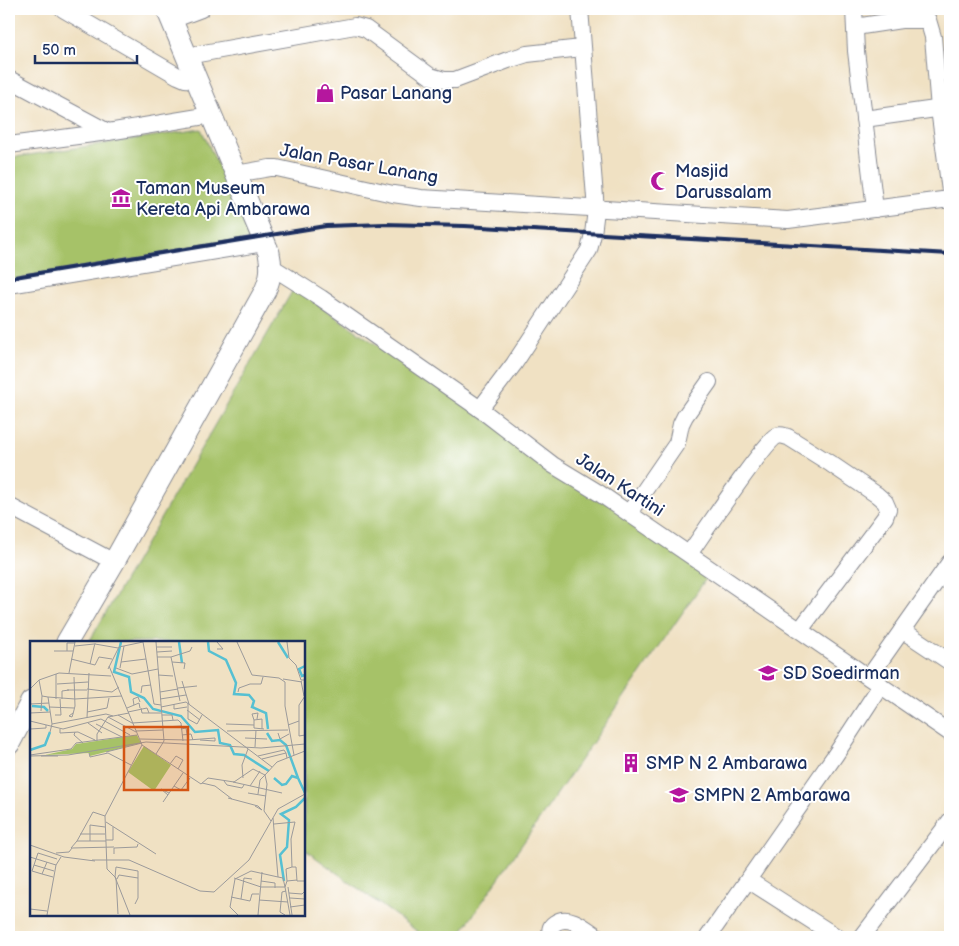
<svg xmlns="http://www.w3.org/2000/svg" width="959" height="946" font-family="'Balsamiq Sans',sans-serif">
	<style>
		.green { fill: #a6c268; stroke: #607863 }
		.lines { fill: none; stroke-linecap: round; stroke-linejoin: round }
		.minor-casing { stroke: #868890; stroke-width: 18 }
		.major-casing { stroke: #868890; stroke-width: 23 }
		.minor { stroke: #fff; stroke-width: 16 }
		.major { stroke: #fff; stroke-width: 21 }
		.rail { stroke: #1b2f5e; stroke-width: 4 }
		.labels { text-anchor: middle; dominant-baseline: central; stroke-width: 4; stroke-linejoin: round; paint-order: stroke }
		.poi-label { font-size: 18px; fill: #1b2f5e; stroke: #fff; text-anchor: start }
		.street-label { font-size: 18px; fill: #1b2f5e; stroke: #fff }
		.inset-river { fill: none; stroke: #56c0d2; stroke-width: 2.5 }
		.inset-road { fill: none; stroke: #9b9a9b; stroke-width: 1 }
		.view { fill: #d45514; fill-opacity: 0.15; stroke: #d45514; stroke-width: 2.5 }
		.inset-edge { fill: none; stroke: #1b2f5e; stroke-width: 2.5 }
	</style>
	<rect width="100%" height="100%" fill="#fff"/>
	<filter id="ink" filterUnits="userSpaceOnUse"><feTurbulence type="fractalNoise" baseFrequency=".02" numOctaves="2"/><feDisplacementMap in="SourceGraphic" scale="10" xChannelSelector="R" yChannelSelector="G"/><feConvolveMatrix kernelMatrix="1 2 1 2 8 2 1 2 1" color-interpolation-filters="sRGB"/></filter>
	<filter id="wash" filterUnits="userSpaceOnUse"><feTurbulence type="fractalNoise" baseFrequency=".0096" numOctaves="4" result="noise"/><feDisplacementMap in="SourceGraphic" scale="20" xChannelSelector="R" yChannelSelector="G"/><feGaussianBlur stdDeviation="1.12" result="paint"/><feColorMatrix in="noise" values="0 0 0 0 0 0 0 0 0 0 0 0 0 0 0 0 0 1.4 0 .05"/><feComposite in="paint" operator="in"/></filter>
	<g filter="url(#wash)">
		<rect width="100%" height="100%" fill="#f0e1c3"/>
		<g class="green">
			<polygon points="201,129 253,239 9,281 9,158"/>
			<polygon points="294,288 710,573 458,937 425,937 304,849 304,642 89,642"/>
		</g>
	</g>
	<g filter="url(#ink)">
		<g class="lines">
			<g class="minor-casing">
				<g id="minor">
					<polyline points="63,9 178,76 185,79 196,80"/>
					<polyline points="854,9 856,51 875,209"/>
					<polyline points="172,20 201,9"/>
					<polyline points="855,27 901,20 928,20 933,37 939,109 950,191"/>
					<polyline points="187,56 355,26 366,29 430,76 444,80 455,80 508,60 527,54 582,48"/>
					<polyline points="9,79 108,132"/>
					<polyline points="864,119 950,107"/>
					<polyline points="9,145 108,132 211,115"/>
					<polyline points="236,174 270,168 277,168 393,194 421,198 788,220 950,199"/>
					<polyline points="272,267 321,298 480,409 553,465 599,493 950,733"/>
					<polyline points="9,285 264,243"/>
					<polyline points="480,409 514,364 589,250 593,234 596,210 580,9"/>
					<polyline points="9,506 114,562"/>
					<polyline points="629,513 677,443 681,424 685,416 709,382"/>
					<path d="M 689,554 C 701,537 765,441 777,436 C 780,434 784,436 788,437 L 831,464 L 877,495 L 885,502 L 888,509 L 885,517 L 800,630"/>
					<polyline points="902,630 950,662"/>
					<polyline points="869,677 950,562"/>
					<polyline points="748,880 837,937"/>
					<path d="M 551,937 C 550,931 549,927 555,923 C 569,913 586,929 598,937"/>
					<polyline points="708,937 836,754 881,685"/>
					<polyline points="862,937 950,821"/>
				</g>
			</g>
			<g class="major-casing">
				<g id="major">
					<path d="M 67,642 L 114,562 L 265,291 C 271,277 272,268 269,253 L 167,9"/>
					<polyline points="9,744 31,702"/>
				</g>
			</g>
			<use href="#minor" class="minor"/>
			<use href="#major" class="major"/>
			<polyline class="rail" points="9,278 326,226 385,224 465,226 950,254"/>
		</g>
	</g>
	<defs>
		<g id="shop-bare" transform="scale(1.5)"><path d="M-5-2.5h2.3a2.7 3.5 0 0 1 5.4 0H5L5.5 6h-11ZM-1.5-2.5h3a1.5 2.3 0 0 0-3 0Z" fill="#b5179e" stroke="#fff" stroke-width="2.5" paint-order="stroke"/></g>
		<g id="mosque-bare" transform="scale(1.5)"><path d="M3.5-4.9A6 6 0 1 0 3.5 4.9A5 5 0 1 1 3.5-4.9Z" fill="#b5179e" stroke="#fff" stroke-width="2.5" paint-order="stroke"/></g>
		<g id="museum-bare" transform="scale(1.5)"><path d="M0-6L6-3V-2H-6V-3ZM-5-1h2V3h-2ZM-1-1h2V3h-2ZM3-1h2V3H3ZM-6 4H6V6H-6Z" fill="#b5179e" stroke="#fff" stroke-width="2.5" paint-order="stroke"/></g>
		<g id="school-bare" transform="scale(1.5)"><path d="M0-5L7-2L0 1L-7-2ZM-4 1L0 2.5L4 1V4Q0 6-4 4Z" fill="#b5179e" stroke="#fff" stroke-width="2.5" paint-order="stroke"/></g>
		<g id="building-bare" transform="scale(1.5)"><path d="M-4-6H4V6H1V3H-1V6H-4ZM-2.5-4.3h1.7v1.8h-1.7ZM.8-4.3h1.7v1.8H.8ZM-2.5-1h1.7V.8h-1.7ZM.8-1h1.7V.8H.8Z" fill="#b5179e" stroke="#fff" stroke-width="2.5" paint-order="stroke"/></g>
	</defs>
	<g fill-rule="evenodd">
		<use href="#shop-bare" x="325" y="93"/>
		<use href="#mosque-bare" x="660" y="181"/>
		<use href="#museum-bare" x="121" y="198"/>
		<use href="#school-bare" x="768" y="673"/>
		<use href="#building-bare" x="631" y="763"/>
		<use href="#school-bare" x="679" y="795"/>
	</g>
	<g class="labels">
		<g class="poi-label">
			<text x="340" y="93">Pasar Lanang</text>
			<text x="675" y="171">Masjid<tspan x="675" dy="21">Darussalam</tspan></text>
			<text x="136" y="188">Taman Museum<tspan x="136" dy="21">Kereta Api Ambarawa</tspan></text>
			<text x="783" y="673">SD Soedirman</text>
			<text x="646" y="763">SMP N 2 Ambarawa</text>
			<text x="694" y="795">SMPN 2 Ambarawa</text>
		</g>
		<g class="street-label">
			<text transform="translate(359 164) rotate(10)">Jalan Pasar Lanang</text>
			<text transform="translate(620 485) rotate(33)">Jalan Kartini</text>
		</g>
	</g>
	<g transform="translate(30 641)">
		<rect width="275" height="275" fill="#f0e1c3"/>
		<path d="M 107,94 L 111,102 L 60,115 L 59,112 L 15,114 L 42,108 L 46,103 ZM 114,105 L 141,124 L 124,150 L 98,131 Z" fill="#a6c268"/>
		<path class="inset-river" d="M 91,1 L 84,31 L 99,36 L 101,51 L 114,57 L 123,68 L 151,75 L 165,91 L 188,89 L 190,102 L 200,104 L 204,113 L 214,114 L 239,130M 149,1 L 152,22M 178,1 L 179,10 L 196,19 L 206,42 L 204,53 L 219,54 L 224,60 L 222,66 L 236,72 L 238,88M 248,1 L 258,17M 275,25 L 269,28 L 272,35 L 275,34M 2,65 L 14,66 L 18,70M 237,92 L 242,100 L 250,99 L 256,104 L 268,137M 0,109 L 15,104 L 20,91M 244,137 L 252,144 L 256,143 L 262,135 L 268,137 L 275,152M 254,240 L 250,214 L 257,206 L 259,179 L 251,173 L 266,166 L 275,157"/>
		<path class="inset-road" d="M 113,1 L 124,63 L 131,64M 126,1 L 134,100 L 126,113M 207,1 L 222,34 L 249,37 L 255,41 L 255,65 L 264,114M 257,1 L 259,17 L 266,24 L 271,39 L 275,39M 65,3 L 88,7M 45,5 L 64,3M 126,6 L 142,6M 187,8 L 193,8 L 187,1M 24,10 L 43,10M 37,10 L 37,2 L 45,2M 127,11 L 142,10M 127,16 L 141,16 L 160,10 L 162,6M 141,16 L 150,60M 41,18 L 65,24 L 69,16 L 82,18M 91,21 L 116,18M 142,21 L 155,22 L 154,28M 60,23 L 65,2M 79,25 L 112,104 L 75,175 L 77,228 L 86,237M 86,27 L 102,33 L 128,28M 90,27 L 94,5M 78,28 L 89,6 L 113,1M 39,32 L 45,1M 26,33 L 26,58M 128,34 L 143,35M 253,38 L 272,41M 9,39 L 12,55 L 18,56 L 45,58 L 92,55M 152,40 L 159,63M 271,40 L 274,55M 27,43 L 58,41M 148,47 L 167,45M 0,48 L 9,39 L 29,32 L 81,35M 57,48 L 82,51 L 89,46M 37,49 L 57,49M 130,51 L 148,48M 208,51 L 209,47 L 220,43 L 231,43 L 233,36M 111,52 L 112,45 L 121,44M 18,56 L 22,83M 32,58 L 32,50 L 39,49M 130,58 L 156,54M 158,62 L 158,78 L 167,83 L 172,74M 0,63 L 19,62M 144,63 L 144,68 L 157,66M 104,64 L 103,58 L 108,56 L 110,61M 19,66 L 44,67M 131,66 L 156,61 L 242,126M 97,67 L 109,62 L 110,67M 111,67 L 112,72 L 131,72M 157,69 L 170,79M 11,70 L 12,55M 57,71 L 77,67 L 79,57M 98,71 L 117,67 L 119,72M 0,72 L 20,71M 43,72 L 39,75 L 42,76 L 43,73 L 45,65 L 44,36M 25,74 L 31,74 L 30,58M 88,74 L 102,82 L 148,79 L 151,82 L 153,100M 132,74 L 142,74 L 143,79M 78,76 L 106,91M 57,77 L 59,32M 224,79 L 222,73 L 228,72 L 227,78M 0,80 L 33,88 L 71,78 L 100,94M 269,80 L 269,95 L 275,94M 58,82 L 72,92M 66,83 L 92,96M 196,83 L 224,84 L 224,87 L 234,88M 224,84 L 224,79 L 232,78 L 232,88M 258,84 L 269,80 L 269,64 L 275,55M 133,86 L 152,85M 0,88 L 16,87 L 16,84M 30,88 L 30,92 L 48,91 L 65,99M 106,90 L 133,89M 197,90 L 258,89M 20,91 L 22,83 L 76,73 L 83,75M 45,91 L 44,94 L 53,102M 248,92 L 250,98 L 259,93M 152,94 L 161,93 L 163,99M 215,97 L 237,98M 110,98 L 158,99 L 156,87 L 151,88M 158,99 L 185,97 L 185,100 L 170,99M 67,100 L 67,93 L 78,76 L 99,72M 112,104 L 171,143 L 178,137 L 204,141 L 223,128 L 235,134 L 247,121 L 275,110M 225,106 L 226,89M 76,111 L 112,102M 59,112 L 60,116 L 78,112 L 101,124M 0,114 L 41,108 L 46,102 L 107,94M 0,115 L 38,114 L 116,101 L 231,107 L 275,103M 11,115 L 28,115M 228,115 L 254,109 L 256,112M 232,118 L 256,112 L 257,117M 140,123 L 146,115 L 153,119 L 148,128M 235,134 L 237,143 L 234,170 L 241,180M 213,137 L 212,124 L 218,108M 194,140 L 197,144 L 212,147 L 214,144M 203,141 L 252,152M 172,142 L 185,145 L 202,158M 144,145 L 151,149 L 160,137M 220,145 L 230,130M 218,152 L 236,155M 228,153 L 230,139 L 235,134M 138,154 L 131,148 L 139,152M 198,157 L 228,165 L 232,169 L 225,165M 133,161 L 153,132M 76,181 L 126,213M 244,183 L 265,181 L 261,198 L 262,226M 50,193 L 75,193M 76,199 L 83,199 L 83,186M 47,200 L 63,171 L 75,175M 60,200 L 60,184 L 75,186M 0,204 L 34,216 L 65,220M 41,207 L 47,200 L 76,200M 26,212 L 39,211 L 42,207 L 84,206M 84,213 L 84,207 L 107,206 L 108,203M 0,216 L 26,224M 62,219 L 99,219 L 170,250 L 184,251 L 219,219 L 248,168 L 275,153M 17,221 L 12,233 L 23,236M 4,224 L 2,230 L 12,233M 24,230 L 4,224 L 8,212 L 27,218M 85,236 L 86,226 L 108,230 L 108,237M 85,236 L 100,274M 248,236 L 253,237 L 255,246 L 257,240 L 267,239M 86,237 L 88,273M 204,237 L 231,246 L 255,246 L 260,274M 87,238 L 89,234 L 108,237 L 108,257 L 105,263M 231,240 L 245,242 L 245,247M 257,240 L 256,228 L 262,226 L 266,226 L 267,240 L 275,240M 258,246 L 262,274M 259,252 L 272,253 L 275,250M 201,256 L 220,260 L 222,253 L 229,253M 260,257 L 275,258M 211,258 L 214,237 L 222,238M 229,259 L 258,261M 260,266 L 275,264M 0,268 L 17,270M 17,274 L 26,224 L 31,216M 208,274 L 200,266 L 205,238 L 221,230 L 248,236 L 243,177M 228,274 L 232,231M 255,274 L 250,271 L 252,251 L 256,250"/>
		<path class="view" d="M 94,86 L 158,86 L 158,149 L 94,149 Z"/>
		<rect width="275" height="275" class="inset-edge"/>
	</g>
	<rect width="959" height="946" fill="none" stroke="#fff" stroke-width="30"/>
	<path d="M35 55v8h102v-8" fill="none" stroke="#1b2f5e" stroke-width="2.5"/>
	<text x="42" y="55" font-size="15" fill="#1b2f5e" stroke="#ffffff" stroke-width="4" paint-order="stroke">50 m</text>
</svg>
